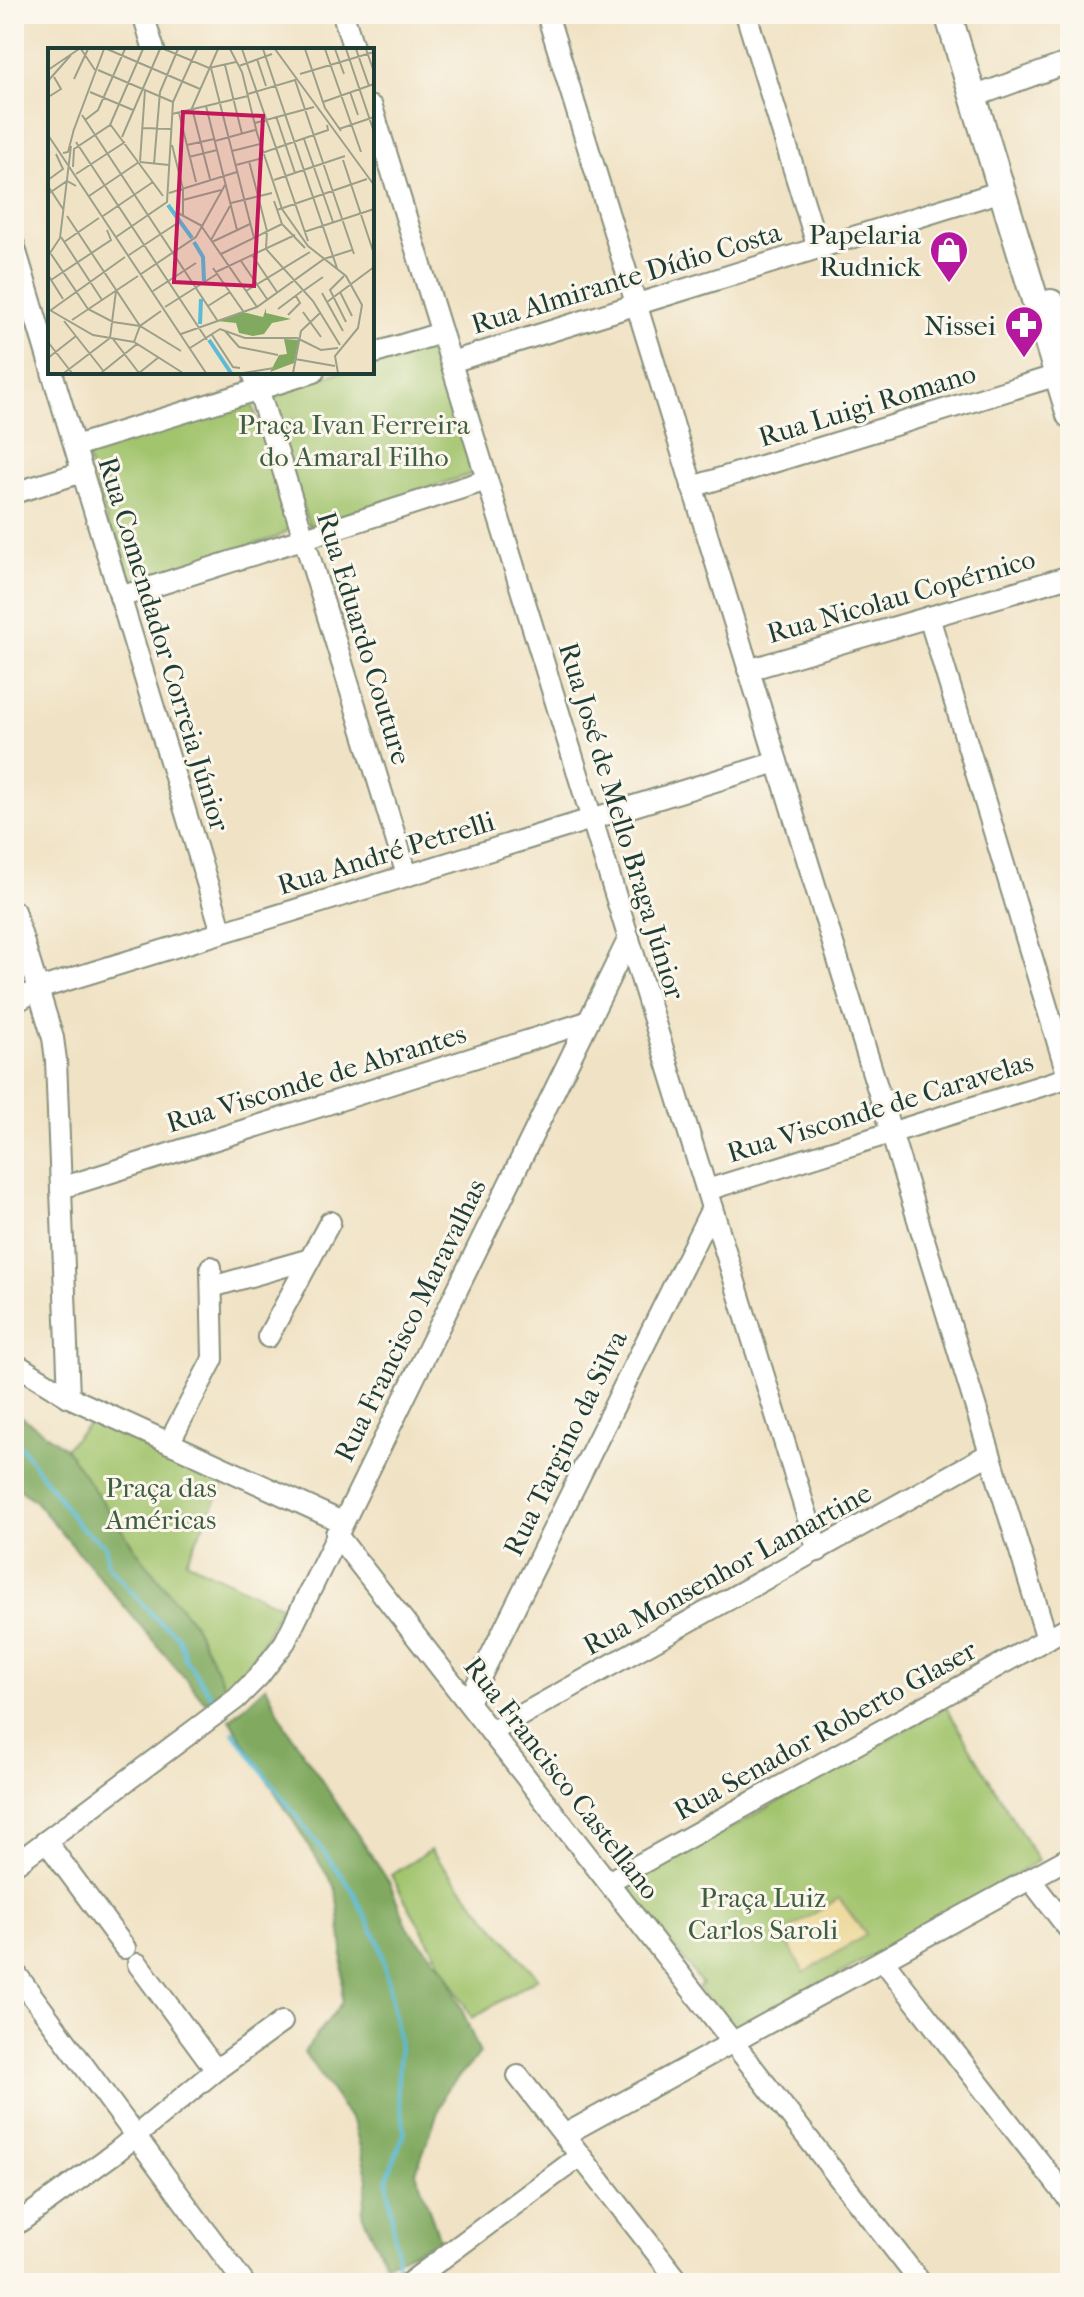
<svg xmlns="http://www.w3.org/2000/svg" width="1084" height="2297" font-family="'IM FELL French Canon',serif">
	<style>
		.green { fill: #a2c46d; stroke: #608050; stroke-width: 2 }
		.forest { fill: #81aa60; stroke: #50744a; stroke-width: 2 }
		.sand { fill: #eeda9e; stroke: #868c69; stroke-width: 2 }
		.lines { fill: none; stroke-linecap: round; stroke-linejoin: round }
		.stream { stroke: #59bbd7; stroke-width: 4 }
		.minor-casing { stroke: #88907c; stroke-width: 24 }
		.major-casing { stroke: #88907c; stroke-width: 30 }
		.minor { stroke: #fff; stroke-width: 20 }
		.major { stroke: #fff; stroke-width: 26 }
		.labels { text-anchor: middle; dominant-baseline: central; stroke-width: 6; stroke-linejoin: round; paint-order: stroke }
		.poi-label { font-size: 28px; fill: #1f3d34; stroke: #fbf7ec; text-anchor: end }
		.street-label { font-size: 28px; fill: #1f3d34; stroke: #fbf7ec }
		.park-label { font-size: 28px; fill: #405f42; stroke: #fbf7ec }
		.inset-river { fill: none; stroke: #59bbd7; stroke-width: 4 }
		.inset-road { fill: none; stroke: #9ca08a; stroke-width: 2 }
		.view { fill: #c2185b; fill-opacity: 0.15; stroke: #c2185b; stroke-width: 4 }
		.inset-edge { fill: none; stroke: #1f3d34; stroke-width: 4 }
	</style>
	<rect width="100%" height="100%" fill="#fbf7ec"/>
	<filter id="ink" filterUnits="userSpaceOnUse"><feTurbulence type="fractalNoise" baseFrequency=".0125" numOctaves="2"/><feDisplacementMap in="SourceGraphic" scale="16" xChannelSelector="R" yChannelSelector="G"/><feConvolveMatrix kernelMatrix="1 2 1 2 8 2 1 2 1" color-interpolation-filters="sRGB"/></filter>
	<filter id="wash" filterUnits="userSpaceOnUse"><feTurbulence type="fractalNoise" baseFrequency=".006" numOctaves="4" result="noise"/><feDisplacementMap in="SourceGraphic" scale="32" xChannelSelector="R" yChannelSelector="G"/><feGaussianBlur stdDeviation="1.8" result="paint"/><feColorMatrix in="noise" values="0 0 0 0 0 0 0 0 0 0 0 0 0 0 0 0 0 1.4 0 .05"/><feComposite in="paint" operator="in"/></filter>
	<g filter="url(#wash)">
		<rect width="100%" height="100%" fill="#f0e2c4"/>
		<g class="green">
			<polygon points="433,342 475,473 309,526 266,396 340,372 372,372 372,362"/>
			<polygon points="245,402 253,406 291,522 287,531 278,537 141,579 133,579 123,576 87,457 89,453"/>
			<path d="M 94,1419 L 226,1480 L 186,1561 L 280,1606 C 265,1641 254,1662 225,1686 L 193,1623 L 138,1553 L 65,1448 Z"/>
			<polygon points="946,1707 1038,1861 735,2034 698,1987 702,1984 628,1886"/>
			<polygon points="430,1850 538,1978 472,2018 391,1875"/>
		</g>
		<g class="forest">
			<polygon points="14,1411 65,1448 138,1553 193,1623 225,1686 206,1703 35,1501 14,1485"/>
			<polygon points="266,1686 286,1727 389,1882 409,1930 446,1971 480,2054 446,2090 416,2172 440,2240 386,2264 362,2214 368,2179 354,2124 304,2052 342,2002 343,1950 336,1889 230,1720"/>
		</g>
		<polygon class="sand" points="839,1898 866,1935 804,1973 783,1933"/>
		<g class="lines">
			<g class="stream">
				<polyline points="14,1437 79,1526 106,1546 107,1564 155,1618 178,1636 186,1660 212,1697"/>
				<polyline points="233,1732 351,1888 379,1943 389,1984 400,2052 397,2088 405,2131 387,2178 399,2271"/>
			</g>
		</g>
	</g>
	<g filter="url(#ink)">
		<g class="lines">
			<g class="minor-casing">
				<g id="minor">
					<polyline points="143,14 154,50"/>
					<polyline points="343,14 354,50"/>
					<polyline points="547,14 1047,1639"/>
					<polyline points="746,14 818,248"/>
					<polyline points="973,97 1070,62"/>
					<polyline points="372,107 818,1551"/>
					<polyline points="14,245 50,365"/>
					<polyline points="372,354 441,333"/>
					<polyline points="451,362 1002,191"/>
					<polyline points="52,372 222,932"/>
					<polyline points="253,372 407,875"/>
					<polyline points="75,446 314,372"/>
					<polyline points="692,487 1058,375"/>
					<polyline points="14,493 83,472"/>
					<polyline points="120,597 487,480"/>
					<polyline points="929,617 1070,1083"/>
					<polyline points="748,670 1070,576"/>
					<polyline points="14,911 53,1038 56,1060 69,1397"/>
					<polyline points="14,1003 38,989 777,762"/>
					<polyline points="61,1188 587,1022"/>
					<polyline points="707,1190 1070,1077"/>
					<polyline points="212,1287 310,1259"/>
					<polyline points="268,1337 330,1222"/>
					<polyline points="14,1363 69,1397 342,1522"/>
					<polyline points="169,1443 213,1359 211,1267"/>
					<polyline points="336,1534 921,2283"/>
					<polyline points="468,1702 712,1208"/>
					<polyline points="491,1732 989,1454"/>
					<polyline points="46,1841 125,1948"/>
					<polyline points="14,1865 236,1699 259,1676 285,1642 629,938"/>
					<polyline points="1030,1879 1070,1931"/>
					<polyline points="608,1882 1070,1626"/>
					<polyline points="883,1960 1070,2201"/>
					<polyline points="138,1964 216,2070"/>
					<polyline points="14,1971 244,2283"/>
					<polyline points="518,2076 680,2283"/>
					<polyline points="564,2135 1070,1857"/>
					<polyline points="14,2226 116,2152 216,2070 282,2022"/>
					<polyline points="409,2283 580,2156"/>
				</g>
			</g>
			<g class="major-casing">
				<g id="major">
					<polyline points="948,14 1070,415"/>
					<polyline points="1051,303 1070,347"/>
				</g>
			</g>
			<use href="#minor" class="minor"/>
			<use href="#major" class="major"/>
		</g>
	</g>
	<defs>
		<g id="shop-pin" transform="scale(2)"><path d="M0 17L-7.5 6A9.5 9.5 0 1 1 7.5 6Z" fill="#b5179e" stroke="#fbf7ec"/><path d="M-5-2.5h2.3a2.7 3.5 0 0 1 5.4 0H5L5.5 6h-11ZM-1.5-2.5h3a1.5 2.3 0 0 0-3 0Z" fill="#fff"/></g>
		<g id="pharmacy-pin" transform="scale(2)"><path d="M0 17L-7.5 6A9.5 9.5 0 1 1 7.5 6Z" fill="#b5179e" stroke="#fbf7ec"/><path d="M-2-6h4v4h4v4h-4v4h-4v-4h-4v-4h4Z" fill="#fff"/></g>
	</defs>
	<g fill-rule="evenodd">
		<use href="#shop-pin" x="949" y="250"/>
		<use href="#pharmacy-pin" x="1024" y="325"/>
	</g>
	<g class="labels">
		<g class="poi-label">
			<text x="921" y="234">Papelaria<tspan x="921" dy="32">Rudnick</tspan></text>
			<text x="996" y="325">Nissei</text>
		</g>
		<g class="street-label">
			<text transform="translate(626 278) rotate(-17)">Rua Almirante Dídio Costa</text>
			<text transform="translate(867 405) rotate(-17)">Rua Luigi Romano</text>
			<text transform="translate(901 596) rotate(-16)">Rua Nicolau Copérnico</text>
			<text transform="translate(364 638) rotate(73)">Rua Eduardo Couture</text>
			<text transform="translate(164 644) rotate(73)">Rua Comendador Correia Júnior</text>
			<text transform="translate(622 821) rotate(73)">Rua José de Mello Braga Júnior</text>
			<text transform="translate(386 853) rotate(-17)">Rua André Petrelli</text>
			<text transform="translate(316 1078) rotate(-17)">Rua Visconde de Abrantes</text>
			<text transform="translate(880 1107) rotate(-17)">Rua Visconde de Caravelas</text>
			<text transform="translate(410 1320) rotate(-64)">Rua Francisco Maravalhas</text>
			<text transform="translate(565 1443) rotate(-64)">Rua Targino da Silva</text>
			<text transform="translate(727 1569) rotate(-29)">Rua Monsenhor Lamartine</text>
			<text transform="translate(825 1730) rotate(-29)">Rua Senador Roberto Glaser</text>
			<text transform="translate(562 1778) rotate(52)">Rua Francisco Castellano</text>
		</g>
		<g class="park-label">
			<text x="354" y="424">Praça Ivan Ferreira<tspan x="354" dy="32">do Amaral Filho</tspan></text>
			<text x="161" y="1487">Praça das<tspan x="161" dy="32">Américas</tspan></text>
			<text x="763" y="1897">Praça Luiz<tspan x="763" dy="32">Carlos Saroli</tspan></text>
		</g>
	</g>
	<g transform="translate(48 48)">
		<rect width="326" height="326" fill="#f0e2c4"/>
		<path d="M 218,260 L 218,265 L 243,271 L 224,275 L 216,286 L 205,288 L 191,285 L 188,275 L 169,273 L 195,264 L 215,269 ZM 236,291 L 251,292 L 246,315 L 222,324 L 231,307 L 239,306 Z" fill="#81aa60"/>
		<path class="inset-river" d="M 120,157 L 144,190M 146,194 L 155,209 L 156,233M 152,276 L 153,251M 161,292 L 183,325"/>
		<path class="inset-road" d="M 33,1 L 47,22M 59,1 L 152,41M 116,1 L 161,20 L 188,14M 182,1 L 194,24 L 209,85M 194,1 L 260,193M 215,1 L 289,220M 227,1 L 326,137M 257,1 L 277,60 L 293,83M 277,1 L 313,104M 287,1 L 296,26M 298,1 L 326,84M 308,1 L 321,38M 318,1 L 326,24M 209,11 L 218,38M 177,17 L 194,86M 191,18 L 224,6M 163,20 L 206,190M 0,22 L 31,1M 50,22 L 125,54M 252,26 L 326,4M 26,31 L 40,1M 0,33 L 23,7M 42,44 L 85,62M 302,44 L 310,67M 200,46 L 247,32 L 306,206M 2,48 L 13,41 L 6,29M 275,54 L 326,36M 158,58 L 189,182M 131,65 L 148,134M 124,66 L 200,48M 34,67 L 169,272M 228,68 L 247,125M 37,72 L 50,62 L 77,1M 207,75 L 266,59M 62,76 L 115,148M 95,80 L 123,81M 291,81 L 326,69M 208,82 L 234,161 L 260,198 L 298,228 L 314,257 L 310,280 L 287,308 L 290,325M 25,84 L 56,1M 0,87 L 158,325M 74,89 L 112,1M 256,91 L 285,174M 167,93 L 207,82M 28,94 L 159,292M 124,97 L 135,141 L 135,168M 139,97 L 166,91M 184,103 L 212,96M 15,105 L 20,104 L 26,81M 214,105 L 280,82 L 279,77M 141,109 L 169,102M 295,112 L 326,206M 92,113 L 97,42M 201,113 L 219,183 L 218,201 L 265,253 L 292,297M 92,114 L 121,117M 106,116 L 112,44 L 130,1M 188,117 L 215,110M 25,119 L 26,101 L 62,77 L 95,1M 28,126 L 77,94M 162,131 L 144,60 L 170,1M 0,132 L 15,121 L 8,106M 226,132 L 297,108M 0,138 L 15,161M 121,145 L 189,124M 0,146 L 19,133 L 28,138M 41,148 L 91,114M 135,152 L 173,142M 226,153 L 234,176 L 257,200M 183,155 L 224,145M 229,162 L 319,131M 130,165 L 154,178M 19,168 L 92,278M 55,168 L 105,134M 154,179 L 209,259M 256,184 L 326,161M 13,189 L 54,252M 68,189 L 119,154 L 125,54 L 149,1M 163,192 L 182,158M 16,194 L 51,170M 164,194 L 202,176M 3,206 L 40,261 L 65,274 L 92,278 L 133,303M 173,206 L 234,176M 81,207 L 128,176M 204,207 L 229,244M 0,208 L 12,190 L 23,98M 193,213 L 219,251M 165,220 L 195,263M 168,224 L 247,187M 93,226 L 148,189 L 177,137M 0,227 L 15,251M 296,228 L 282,242 L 298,274M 3,232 L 63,192 L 59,182M 105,243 L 148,215M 198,243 L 262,204M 255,243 L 275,229M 292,244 L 304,268M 274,245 L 295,283M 279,254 L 326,219M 160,258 L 182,244M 117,259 L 169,226M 0,261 L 45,287 L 86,294 L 135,325M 230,261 L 254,243M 3,262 L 77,209M 255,264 L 273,289M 240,267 L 252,255 L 248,248M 24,272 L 90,228M 16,273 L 57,325M 177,283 L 191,299 L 230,307M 133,286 L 209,259 L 276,211 L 304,202M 164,287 L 185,319 L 192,320M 65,291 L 91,325M 0,294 L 24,325M 86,294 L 92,278 L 113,263M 142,300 L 172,281 L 197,290 L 249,290 L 273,302 L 290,300M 0,310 L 28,288M 247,311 L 287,318M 16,325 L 62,290 L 68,243M 53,325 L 89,296M 91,325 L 111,309M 195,325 L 226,320M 245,325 L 253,283 L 272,265"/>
		<path class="view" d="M 135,64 L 215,68 L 206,238 L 126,234 Z"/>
		<rect width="326" height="326" class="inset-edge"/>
	</g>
	<rect width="1084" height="2297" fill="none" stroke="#fbf7ec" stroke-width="48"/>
</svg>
